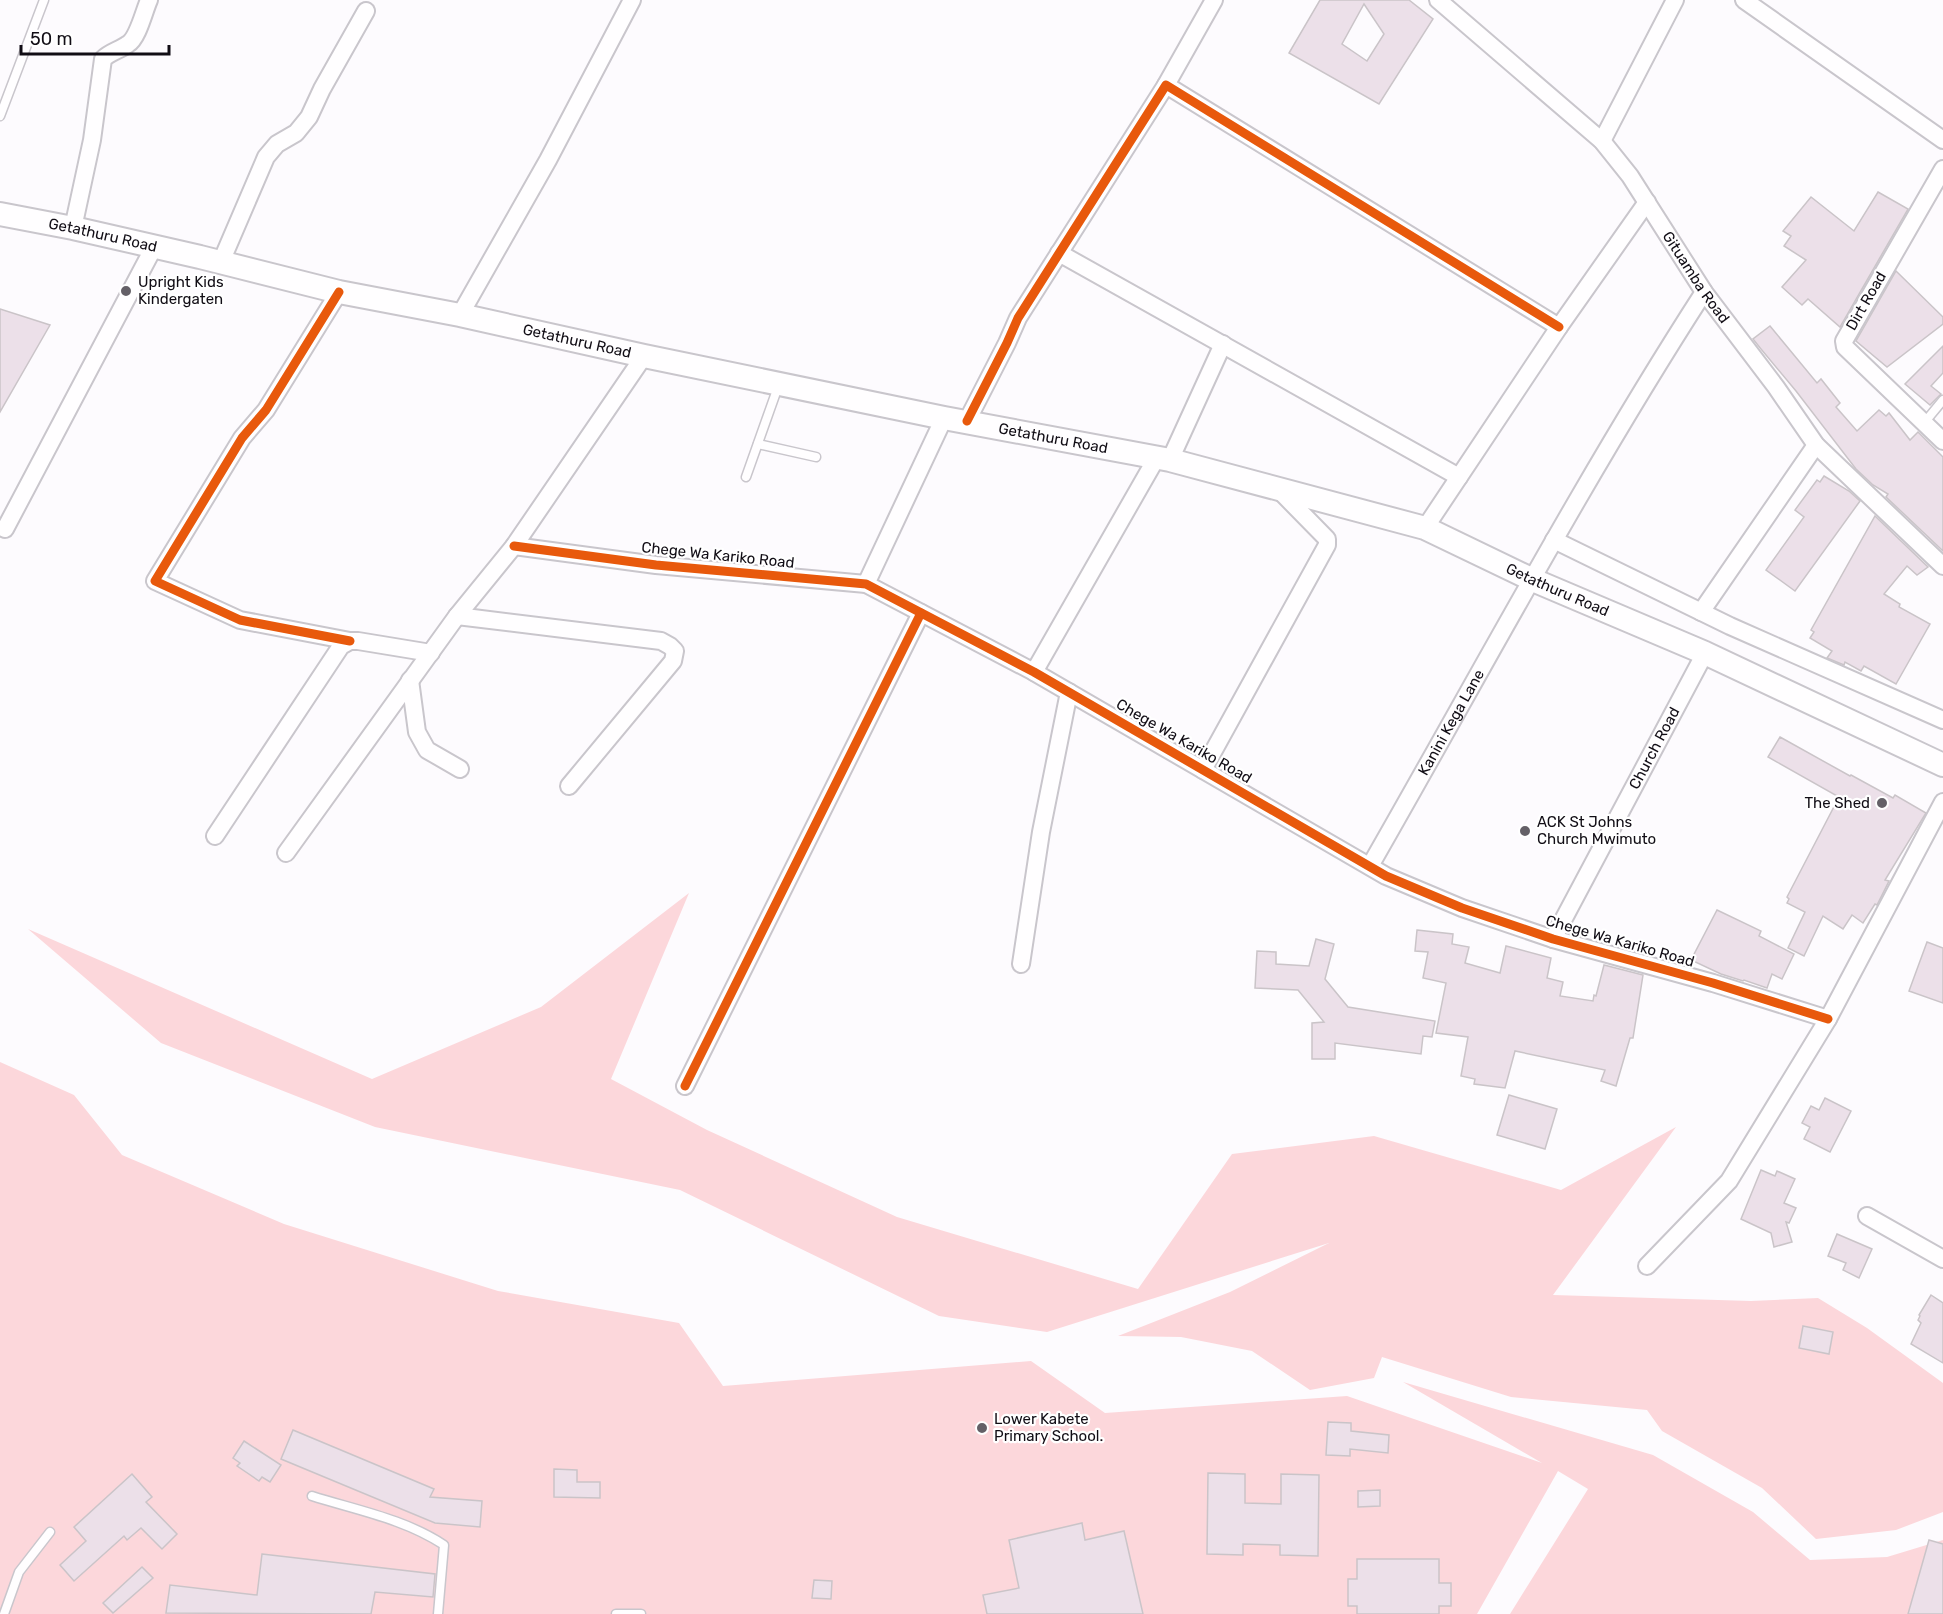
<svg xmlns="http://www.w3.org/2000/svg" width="1943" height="1614" font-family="Rubik,sans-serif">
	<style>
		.green { fill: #fcd7db }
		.building { fill: #ece0e9; stroke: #cac4c8; stroke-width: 1.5; fill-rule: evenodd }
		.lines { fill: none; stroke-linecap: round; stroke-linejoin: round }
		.lane-casing { stroke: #c9c6cc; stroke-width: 11 }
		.street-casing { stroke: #c9c6cc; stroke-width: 20 }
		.secondary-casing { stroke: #c9c6cc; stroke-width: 26 }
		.lane { stroke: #fffeff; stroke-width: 8 }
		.street { stroke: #fffeff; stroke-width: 16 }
		.secondary { stroke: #fffeff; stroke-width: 22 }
		.cycleway-casing { stroke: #fff; stroke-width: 13 }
		.cycleway { stroke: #e8590c; stroke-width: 9 }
		.poi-dot { fill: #646067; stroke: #fff; stroke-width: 2 }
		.labels { text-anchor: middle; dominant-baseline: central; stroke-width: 4.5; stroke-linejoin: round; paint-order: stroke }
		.street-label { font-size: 15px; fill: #110d15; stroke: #fff }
		.poi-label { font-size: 15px; fill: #110d15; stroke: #fff; text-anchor: start }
	</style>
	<rect width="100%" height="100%" fill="#fdfbfe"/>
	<g class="green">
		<polygon points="689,893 611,1079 707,1130 897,1217 1138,1289 1232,1154 1374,1136 1561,1190 1676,1127 1553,1295 1751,1301 1818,1298 1867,1328 1943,1383 1943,1512 1896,1530 1816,1539 1762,1488 1662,1431 1647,1410 1511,1397 1382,1357 1374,1378 1310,1390 1252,1351 1181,1337 1118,1336 1230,1292 1329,1243 1047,1332 939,1316 680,1190 375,1127 161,1043 28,929 372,1079 541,1007"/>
		<polygon points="0,1062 74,1095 122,1155 284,1224 498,1291 679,1323 723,1386 1031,1361 1105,1413 1347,1396 1542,1463 1403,1382 1653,1455 1753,1512 1810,1560 1887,1557 1943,1540 1943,1614 1510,1614 1588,1489 1558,1471 1477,1614 0,1614"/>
	</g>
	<g class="building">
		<path d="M 1320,0 L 1409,0 L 1433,19 L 1379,104 L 1289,53 ZM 1364,4 L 1384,34 L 1367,61 L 1342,44 Z"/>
		<polygon points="1878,192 1908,209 1840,327 1808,299 1802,305 1782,287 1806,260 1784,246 1791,236 1783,231 1811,197 1854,231"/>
		<polygon points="1896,271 1943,317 1943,324 1887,367 1856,341"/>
		<polygon points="0,309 50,325 0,412"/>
		<polygon points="1770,326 1817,383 1821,379 1840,403 1836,407 1857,431 1879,410 1886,416 1889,413 1910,440 1918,432 1943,457 1943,551 1886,497 1888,494 1873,485 1856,469 1796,391 1761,349 1753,339"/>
		<polygon points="1943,346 1943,373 1931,386 1941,394 1930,405 1905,384"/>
		<polygon points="1824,476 1849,491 1860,501 1795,591 1766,570 1804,517 1795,510 1817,480 1820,482"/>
		<polygon points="1875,516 1928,567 1917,575 1907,566 1884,594 1900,604 1899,607 1930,624 1896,684 1864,666 1861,671 1845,662 1844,665 1827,658 1832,651 1810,638 1814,632 1811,630"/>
		<polygon points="1780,737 1850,776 1851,775 1893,798 1895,795 1926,813 1885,880 1889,881 1877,905 1875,904 1863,923 1852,915 1843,929 1823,916 1804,956 1788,948 1805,912 1787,903 1789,899 1787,897 1839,797 1768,757"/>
		<polygon points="1717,910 1761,931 1759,936 1794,954 1782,979 1772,974 1767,988 1744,980 1743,981 1721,974 1691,960"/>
		<polygon points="1417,930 1453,934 1452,944 1469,947 1465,963 1500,973 1506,946 1551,958 1547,978 1563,982 1560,996 1593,1001 1594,995 1596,996 1604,965 1643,975 1633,1038 1630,1038 1616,1086 1601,1081 1605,1070 1515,1051 1505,1088 1474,1084 1475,1079 1461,1076 1468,1037 1436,1033 1446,983 1423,978 1428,952 1415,951"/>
		<polygon points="1316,939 1334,944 1325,979 1348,1007 1435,1021 1432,1037 1423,1036 1421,1054 1335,1043 1335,1059 1312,1059 1312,1023 1324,1022 1298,990 1255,988 1257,951 1276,952 1276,964 1309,966"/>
		<polygon points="1927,942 1943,948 1943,1003 1909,991"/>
		<polygon points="1509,1095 1557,1109 1545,1149 1497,1135"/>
		<polygon points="1825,1098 1851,1111 1830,1152 1804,1139 1810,1127 1802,1123 1811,1106 1819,1110"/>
		<polygon points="1761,1170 1775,1176 1777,1171 1795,1179 1784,1203 1796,1208 1789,1223 1786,1222 1792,1242 1774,1247 1771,1233 1741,1219"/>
		<polygon points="1837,1234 1872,1249 1859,1278 1843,1270 1846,1263 1828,1256"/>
		<polygon points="1931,1295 1943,1303 1943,1363 1911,1344 1921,1323 1918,1320 1920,1316 1919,1315"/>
		<polygon points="1803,1326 1833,1332 1829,1354 1799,1348"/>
		<polygon points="1328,1422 1351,1423 1351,1431 1389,1435 1388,1453 1350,1449 1350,1456 1326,1455"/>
		<polygon points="293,1430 434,1489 430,1497 482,1501 480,1527 435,1523 281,1459"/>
		<polygon points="244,1441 281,1465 270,1482 262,1477 259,1481 237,1466 240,1463 233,1458"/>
		<polygon points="554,1469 577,1470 577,1482 600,1482 600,1498 554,1497"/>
		<polygon points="1208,1473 1245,1474 1245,1503 1281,1504 1281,1474 1319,1475 1318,1556 1280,1555 1280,1545 1243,1544 1243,1555 1207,1554"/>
		<polygon points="132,1474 152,1497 146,1502 177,1534 162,1549 141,1528 127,1540 124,1536 74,1581 60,1565 86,1541 74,1527"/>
		<polygon points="1380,1490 1380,1506 1358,1507 1358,1491"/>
		<polygon points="1082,1523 1085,1540 1124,1531 1143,1614 987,1614 983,1595 1019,1588 1009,1540"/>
		<polygon points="1929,1540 1943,1544 1943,1614 1908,1614"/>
		<polygon points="262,1554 435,1574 433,1597 375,1592 371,1614 166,1613 170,1585 257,1595"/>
		<polygon points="1357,1559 1439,1559 1439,1583 1451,1583 1451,1606 1439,1606 1439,1614 1357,1614 1357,1606 1348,1606 1348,1579 1357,1579"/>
		<polygon points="142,1567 153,1578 113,1613 103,1603"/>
		<polygon points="814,1580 832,1581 831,1599 812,1598"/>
	</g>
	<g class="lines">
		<g class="lane-casing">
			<g id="lane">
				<polyline points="0,116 44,0"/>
				<polyline points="1924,423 1943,400"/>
				<polyline points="758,444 816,457"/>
				<polyline points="746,477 779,384"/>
				<path d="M 312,1496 C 356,1510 405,1519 444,1545 L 438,1614"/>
				<polyline points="4,1614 19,1572 50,1532"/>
				<polyline points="616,1614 641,1614"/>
			</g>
		</g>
		<g class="street-casing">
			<g id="street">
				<path id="s1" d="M 1438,0 L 1602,141 L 1630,176 L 1704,292 L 1776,387 L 1816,445 L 1943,566"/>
				<polyline points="1744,0 1943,140"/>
				<polyline points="1166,85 1214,0"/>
				<polyline points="1602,141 1675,0"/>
				<polyline points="1943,169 1844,341 1845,347 1943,441"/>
				<path d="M 73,228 L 92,140 L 103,59 C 110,52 120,50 128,44 C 138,38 144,11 149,0"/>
				<polyline points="1059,253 1459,477"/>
				<polyline points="221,262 266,157 277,144 296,133 309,117 322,89 366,11"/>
				<polyline points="339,292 266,410 242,438 155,581 240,620 350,641"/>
				<polyline points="460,315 548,160 632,0"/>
				<polyline points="967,421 1007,343 1018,318 1166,85 1559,327"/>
				<polyline points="1170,460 1223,344"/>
				<polyline points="1425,528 1559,327 1647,202"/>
				<polyline points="5,529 154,247"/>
				<polyline points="1554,540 1730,626 1943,720"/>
				<polyline points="514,546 656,565 866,584 1034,672 1386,876 1462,908 1553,939 1713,983 1828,1019"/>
				<polyline points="866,584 944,418"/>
				<polyline points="1701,612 1816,445"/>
				<polyline points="457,616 661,641 670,646 675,651 673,661 569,786"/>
				<polyline points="1034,672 1157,457"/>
				<polyline points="410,680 417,732 427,750 460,769"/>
				<polyline points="1203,770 1327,545 1327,539 1279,490"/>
				<polyline points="215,836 341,646 350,641 358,641 431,653"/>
				<polyline points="286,853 457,616 514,546 644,356"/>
				<path id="s2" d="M 1370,866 C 1480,674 1584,478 1704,292"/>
				<path id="s3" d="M 1553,939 L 1705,653"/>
				<polyline points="1021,964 1041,832 1069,692"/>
				<polyline points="685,1086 921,613"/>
				<polyline points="1867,1216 1943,1259"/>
				<polyline points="1647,1266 1729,1181 1828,1019 1943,802"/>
			</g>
		</g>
		<g class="secondary-casing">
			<g id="secondary">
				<path id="s4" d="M 0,214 L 73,228 L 200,257 L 339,292 L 460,315 L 644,356 L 944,418 L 1170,460 L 1425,528 L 1533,580 L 1705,653 L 1943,765"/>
			</g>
		</g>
		<use href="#lane" class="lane"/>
		<use href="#street" class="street"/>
		<use href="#secondary" class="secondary"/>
		<g class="cycleway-casing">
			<g id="cycleway">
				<polyline points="339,292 266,410 242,438 155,581 240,620 350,641"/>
				<polyline points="967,421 1007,343 1018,318 1166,85 1559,327"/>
				<polyline points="514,546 656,565 866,584 1034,672 1386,876 1462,908 1553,939 1713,983 1828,1019"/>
				<polyline points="685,1086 921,613"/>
			</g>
		</g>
		<use href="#cycleway" class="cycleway"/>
	</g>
	<g class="poi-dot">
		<circle cx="126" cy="291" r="6"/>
		<circle cx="1882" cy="803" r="6"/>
		<circle cx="1525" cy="831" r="6"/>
		<circle cx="982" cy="1428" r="6"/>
	</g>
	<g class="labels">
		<g class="street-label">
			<text stroke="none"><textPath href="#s4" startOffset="105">Getathuru Road</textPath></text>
			<text stroke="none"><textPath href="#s1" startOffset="382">Gituamba Road</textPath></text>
			<text transform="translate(1866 301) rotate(-60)">Dirt Road</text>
			<text stroke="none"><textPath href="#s4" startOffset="591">Getathuru Road</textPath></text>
			<text stroke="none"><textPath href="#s4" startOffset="1077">Getathuru Road</textPath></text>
			<text transform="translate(718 555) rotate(6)">Chege Wa Kariko Road</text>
			<text stroke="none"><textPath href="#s4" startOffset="1606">Getathuru Road</textPath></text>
			<text stroke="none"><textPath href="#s2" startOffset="165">Kanini Kega Lane</textPath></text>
			<text transform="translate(1184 741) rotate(30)">Chege Wa Kariko Road</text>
			<text stroke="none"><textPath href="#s3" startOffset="216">Church Road</textPath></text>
			<text transform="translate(1620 941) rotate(16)">Chege Wa Kariko Road</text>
		</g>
		<g class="poi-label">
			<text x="138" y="282">Upright Kids<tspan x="138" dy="17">Kindergaten</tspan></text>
			<text x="1870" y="803" text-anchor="end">The Shed</text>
			<text x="1537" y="822">ACK St Johns<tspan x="1537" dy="17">Church Mwimuto</tspan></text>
			<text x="994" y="1419">Lower Kabete<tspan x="994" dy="17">Primary School.</tspan></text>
		</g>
	</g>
	<path d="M21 45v9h148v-9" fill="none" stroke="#110d15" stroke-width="3"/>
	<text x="30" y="45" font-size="18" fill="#110d15" stroke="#ffffff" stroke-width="4.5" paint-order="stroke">50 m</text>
</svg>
